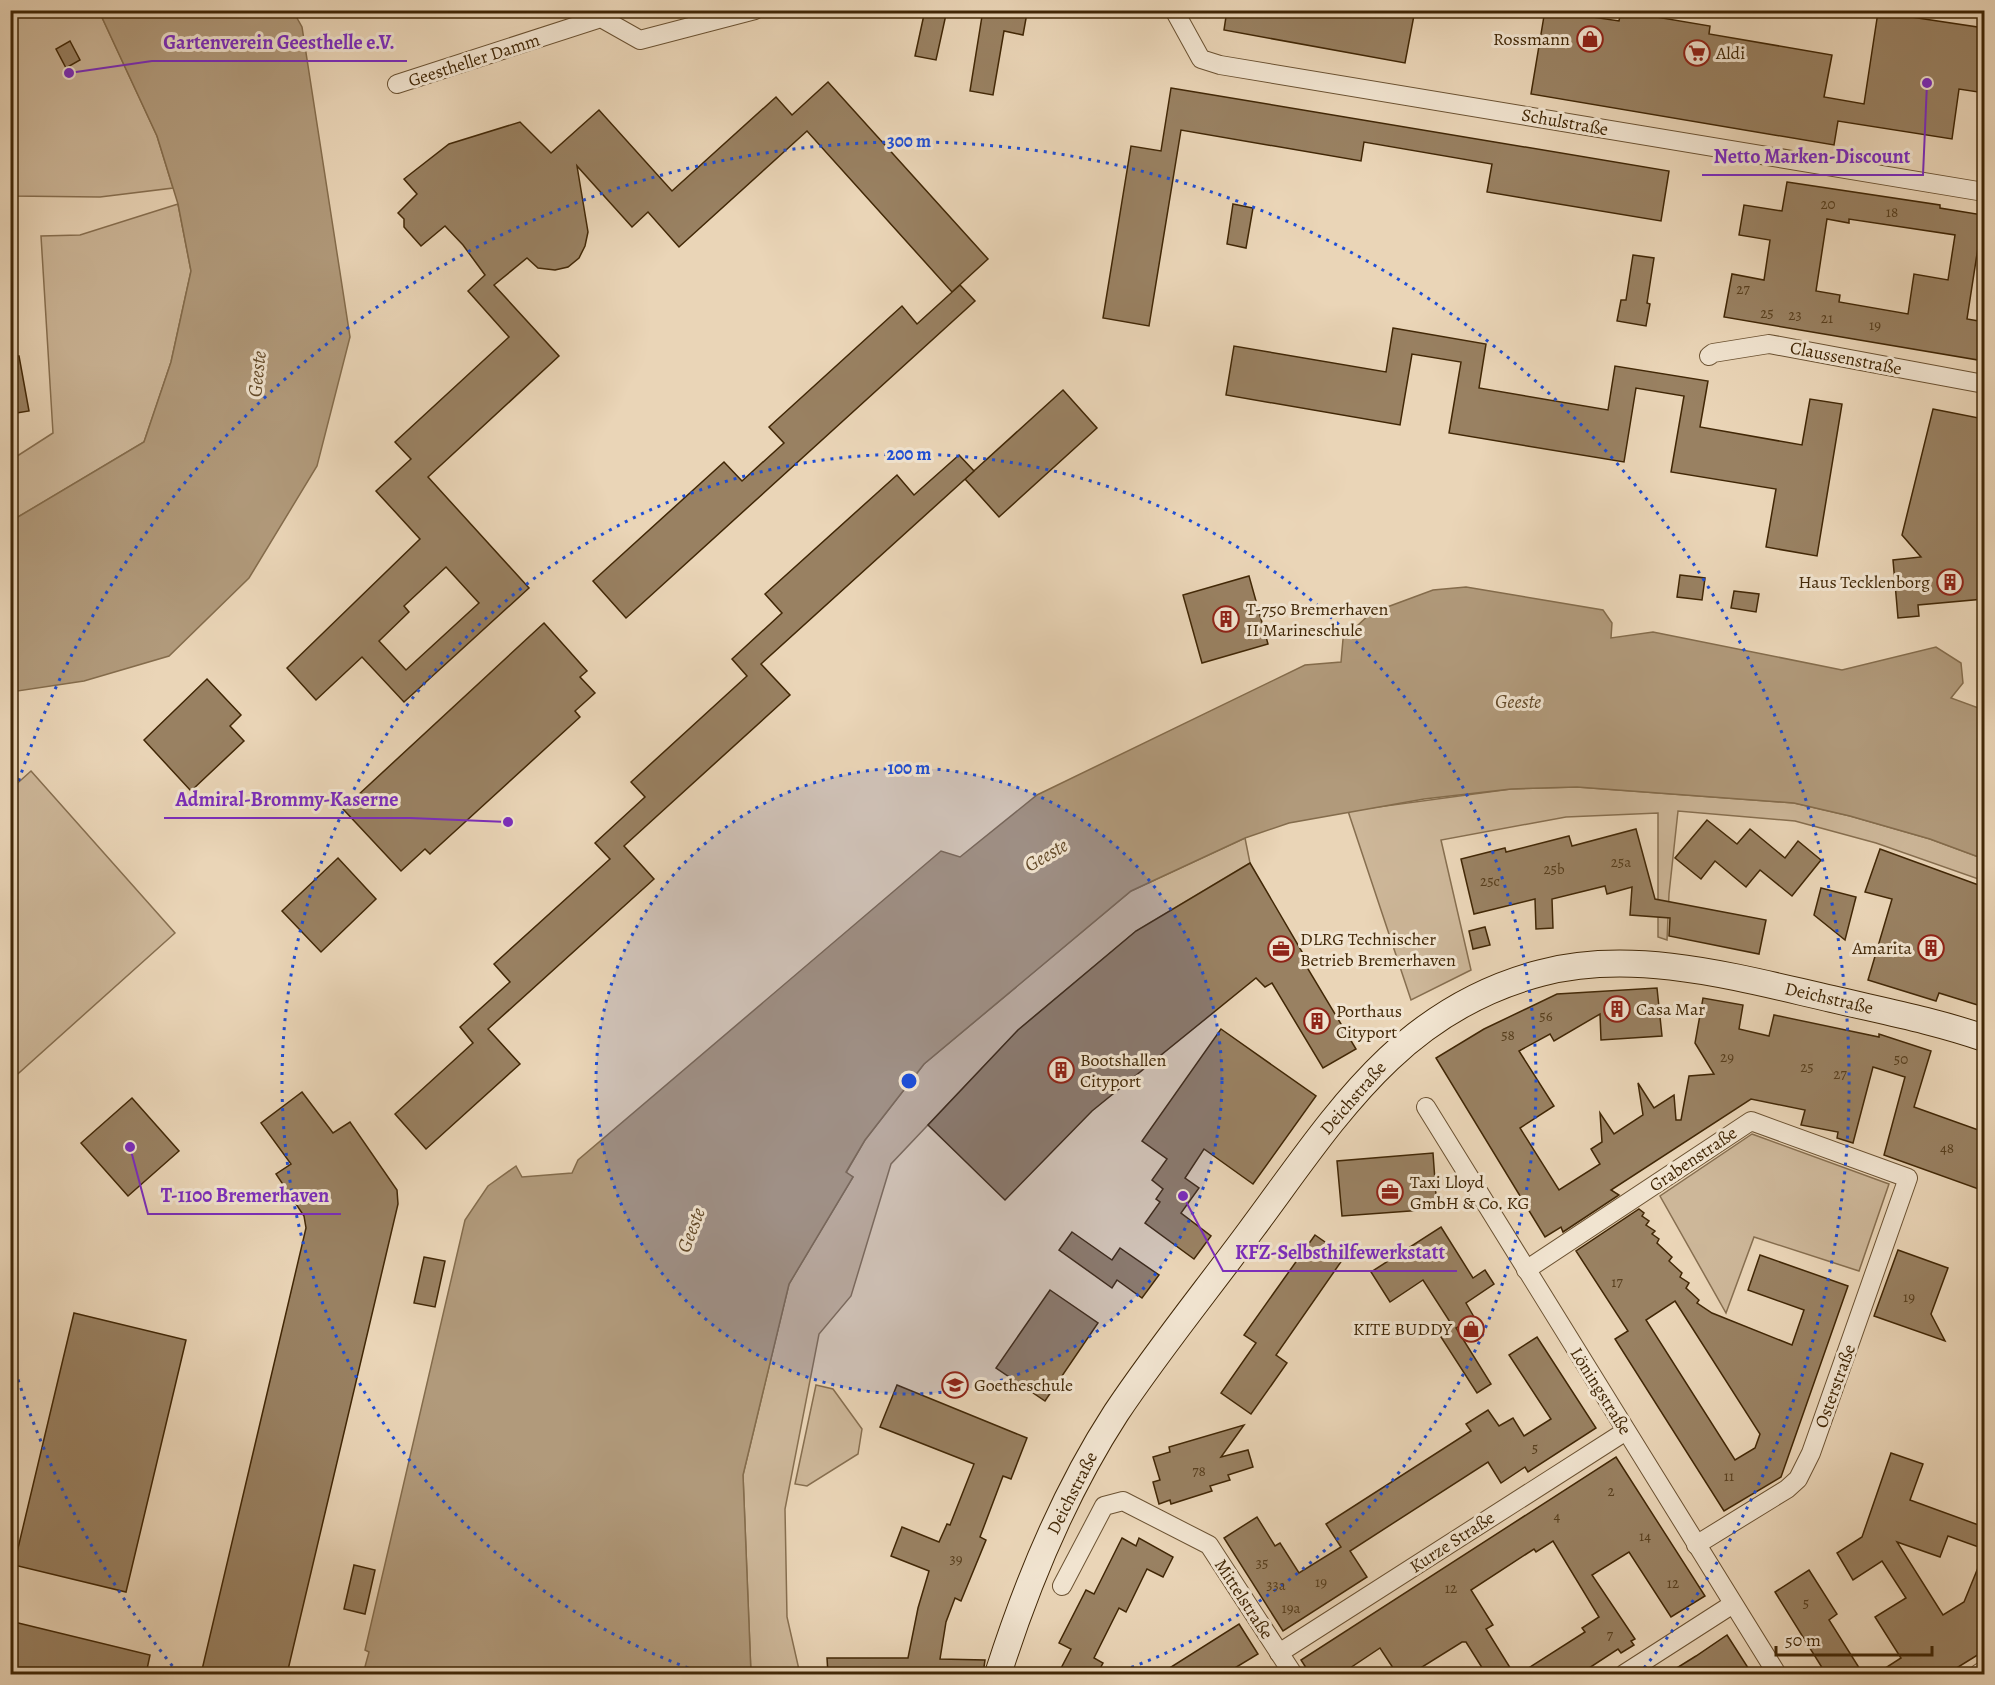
<svg xmlns="http://www.w3.org/2000/svg" width="1995" height="1685" font-family="Alegreya,serif">
	<style>
		.green { fill: #cdb799; stroke: #876f50; stroke-width: 1.5 }
		.water { fill: #b19a7b; stroke: #846c4c; stroke-width: 1.5 }
		.building { fill: #998162; stroke: #412706; stroke-width: 1.5; fill-rule: evenodd }
		.lines { fill: none; stroke-linecap: round; stroke-linejoin: round }
		.minor-casing { stroke: #6b5232; stroke-width: 20 }
		.secondary-casing { stroke: #412706; stroke-width: 28 }
		.minor { stroke: #f1e4d0; stroke-width: 18 }
		.secondary { stroke: #f1e4d0; stroke-width: 26 }
		.ring { fill: none; stroke: #1d4ed8; stroke-width: 3; stroke-dasharray: 3 6 }
		.labels { text-anchor: middle; dominant-baseline: central; stroke-width: 6; stroke-linejoin: round; paint-order: stroke }
		.number-label { font-size: 15px; fill: #573e1d }
		.poi-label { font-size: 18px; fill: #412706; stroke: #f1e4d0; text-anchor: start }
		.street-label { font-size: 18px; fill: #412706; stroke: #f1e4d0 }
		.water-label { font-size: 20px; font-style: italic; fill: #634a29; stroke: #f1e4d0 }
		.centre { fill: #1d4ed8; stroke: #f1e4d0; stroke-width: 3 }
		.ring-label { font-size: 18px; text-anchor: middle; font-weight: bold; fill: #1d4ed8; stroke: #f1e4d0; stroke-width: 6; stroke-linejoin: round; paint-order: stroke }
		.leader { fill: none; stroke: #7b2cbf; stroke-width: 2 }
		.callout-dot { fill: #7b2cbf; stroke: #f1e4d0; stroke-width: 2 }
		.callout-label { font-size: 20px; text-anchor: middle; font-weight: bold; fill: #7b2cbf; stroke: #f1e4d0; stroke-width: 6; stroke-linejoin: round; paint-order: stroke }
	</style>
	<rect width="100%" height="100%" fill="#ead5b7"/>
	<filter id="stains"><feTurbulence type="fractalNoise" baseFrequency=".00333" numOctaves="4"/><feColorMatrix values="0 0 0 0 .2 0 0 0 0 .09 0 0 0 0 .02 0 0 0 .5 -.17"/></filter>
	<radialGradient id="worn" r=".72"><stop offset=".6" stop-color="#630" stop-opacity="0"/><stop offset="1" stop-color="#630" stop-opacity=".3"/></radialGradient>
	<g class="green">
		<polygon points="11,11 99,11 157,136 173,188 100,197 11,196"/>
		<polygon points="178,204 191,271 171,362 144,442 18,517 11,518 11,460 53,433 41,236 80,235"/>
		<polygon points="31,771 175,933 11,1080 11,789"/>
		<polygon points="1577,787 1794,803 1850,816 1930,839 1984,859 1984,881 1876,843 1795,821 1678,811 1669,894 1667,940 1658,937 1658,813 1566,817 1441,840 1471,970 1411,1000 1348,811 1511,789"/>
		<polygon points="1245,838 1250,863 1136,931 1018,1030 891,1164 851,1296 819,1334 785,1509 787,1617 800,1674 751,1674 743,1475 789,1284 853,1177 846,1173 865,1140 924,1064 1131,891"/>
		<polygon points="1752,1134 1889,1184 1859,1271 1754,1237 1726,1313 1660,1196"/>
		<polygon points="816,1385 833,1389 862,1429 858,1454 807,1486 795,1484"/>
	</g>
	<g class="water">
		<polygon points="99,11 293,11 302,27 350,337 317,466 249,578 169,656 84,681 11,692 11,518 18,517 144,442 171,362 191,271 178,204 157,136"/>
		<polygon points="1466,587 1603,610 1612,623 1611,638 1653,632 1842,670 1936,647 1961,663 1963,683 1951,698 1984,710 1984,859 1930,839 1850,816 1794,803 1577,787 1511,789 1424,799 1289,823 1245,838 1131,891 924,1064 865,1140 846,1172 853,1177 789,1284 743,1475 751,1674 363,1674 369,1652 365,1650 465,1220 488,1186 516,1166 522,1177 572,1173 578,1160 941,851 960,857 1037,795 1305,665 1341,662 1343,639 1371,613 1433,590"/>
	</g>
	<g class="building">
		<polygon points="925,10 947,10 936,60 915,56"/>
		<polygon points="983,10 1027,13 1023,35 1004,31 993,95 970,91"/>
		<polygon points="1227,10 1415,10 1405,63 1224,30"/>
		<polygon points="1545,10 1619,21 1621,11 1710,26 1709,34 1832,55 1824,97 1864,104 1878,12 1984,28 1984,49 1978,92 1959,89 1952,139 1838,121 1834,145 1531,94"/>
		<polygon points="70,41 80,60 66,68 56,49"/>
		<path d="M 828,82 L 988,259 L 952,292 L 807,131 L 679,247 L 648,212 L 632,227 L 577,166 L 588,232 L 585,246 L 579,258 L 568,267 L 555,270 L 538,268 L 527,258 L 494,285 L 559,356 L 428,477 L 529,588 L 404,702 L 362,657 L 316,700 L 287,668 L 420,539 L 376,491 L 411,459 L 395,442 L 509,337 L 468,291 L 485,275 L 463,245 L 445,226 L 421,246 L 404,227 L 404,219 L 398,213 L 417,194 L 404,179 L 449,144 L 520,122 L 551,153 L 599,110 L 672,191 L 776,97 L 792,115 ZM 446,567 L 479,603 L 406,670 L 379,641 L 409,612 L 404,606 Z"/>
		<polygon points="1171,88 1669,171 1661,221 1487,192 1492,164 1364,142 1361,161 1181,130 1149,326 1103,318 1131,146 1161,151"/>
		<path d="M 1787,182 L 1940,205 L 1940,208 L 1983,215 L 1967,319 L 1984,322 L 1984,361 L 1724,317 L 1732,274 L 1764,280 L 1770,240 L 1739,235 L 1744,205 L 1782,211 ZM 1827,219 L 1849,223 L 1849,219 L 1955,235 L 1948,280 L 1914,274 L 1908,314 L 1839,302 L 1840,295 L 1816,291 Z"/>
		<polygon points="1233,204 1253,208 1246,248 1227,244"/>
		<polygon points="1633,255 1654,258 1647,303 1650,304 1646,326 1617,321 1621,300 1626,300"/>
		<polygon points="960,285 975,301 626,618 593,581 724,462 742,481 784,443 769,427 902,306 917,324"/>
		<polygon points="1393,328 1486,344 1479,388 1608,410 1615,366 1708,381 1700,427 1802,445 1810,399 1842,404 1817,556 1766,547 1776,489 1671,472 1684,396 1636,388 1624,462 1449,433 1461,362 1412,354 1400,425 1226,395 1234,346 1386,372"/>
		<polygon points="10,356 19,356 29,411 10,414"/>
		<polygon points="1063,390 1097,428 999,517 965,479"/>
		<polygon points="1933,409 1984,419 1984,599 1918,605 1919,616 1898,618 1893,560 1921,557 1902,535"/>
		<polygon points="959,455 974,471 761,664 790,695 624,846 654,879 488,1029 520,1064 426,1149 395,1114 473,1043 460,1027 510,982 494,964 610,859 595,843 645,797 631,782 747,676 732,659 782,613 765,594 897,475 914,495"/>
		<polygon points="1680,575 1705,578 1702,600 1677,597"/>
		<polygon points="1249,576 1268,644 1202,663 1183,595"/>
		<polygon points="1734,591 1759,594 1756,612 1731,608"/>
		<polygon points="544,623 587,671 580,677 595,693 575,711 580,717 430,854 425,849 401,871 343,809"/>
		<polygon points="207,679 241,715 230,726 244,741 191,791 144,740"/>
		<polygon points="1707,820 1737,844 1750,829 1785,858 1798,841 1821,860 1792,896 1760,870 1746,887 1715,861 1701,879 1675,858"/>
		<polygon points="1636,829 1655,899 1766,920 1759,954 1669,936 1670,918 1630,915 1632,887 1607,894 1605,886 1552,899 1553,928 1536,929 1535,899 1474,914 1461,859 1505,848 1506,852 1569,836 1572,846"/>
		<polygon points="1880,849 1984,887 1978,913 1984,916 1984,1007 1939,993 1936,1001 1868,980 1892,899 1865,892"/>
		<polygon points="338,858 376,899 321,952 282,911"/>
		<polygon points="1250,863 1308,962 1305,964 1356,1049 1323,1068 1272,983 1265,987 1256,978 1092,1111 1005,1200 928,1125 1018,1030 1136,931"/>
		<polygon points="1821,888 1856,897 1845,940 1814,915"/>
		<polygon points="1485,927 1490,945 1473,949 1469,931"/>
		<polygon points="1657,988 1662,1036 1601,1040 1600,1014 1554,1041 1550,1034 1519,1051 1554,1106 1520,1128 1559,1190 1600,1164 1591,1149 1602,1142 1600,1113 1614,1134 1643,1115 1638,1083 1654,1108 1674,1095 1676,1120 1681,1120 1689,1076 1714,1074 1695,1043 1703,998 1743,1005 1739,1029 1769,1036 1774,1015 1879,1037 1879,1034 1931,1051 1914,1107 1984,1132 1984,1191 1884,1155 1905,1077 1873,1067 1853,1143 1837,1138 1838,1132 1801,1125 1805,1110 1751,1099 1611,1190 1619,1195 1563,1232 1561,1227 1545,1237 1436,1058 1484,1029 1557,994"/>
		<polygon points="1221,1029 1316,1096 1253,1184 1204,1149 1185,1178 1199,1188 1181,1213 1211,1236 1194,1259 1145,1223 1160,1202 1156,1199 1163,1189 1152,1180 1167,1159 1142,1141"/>
		<polygon points="302,1092 333,1133 350,1122 397,1190 398,1204 287,1674 201,1674 306,1228 304,1216 276,1174 291,1164 261,1123"/>
		<polygon points="132,1098 179,1151 128,1196 81,1143"/>
		<polygon points="1433,1153 1437,1209 1342,1216 1337,1161"/>
		<path d="M 1639,1209 L 1644,1213 L 1642,1216 L 1649,1221 L 1646,1225 L 1655,1231 L 1652,1234 L 1659,1239 L 1657,1243 L 1672,1257 L 1669,1261 L 1682,1273 L 1680,1277 L 1689,1283 L 1686,1288 L 1699,1300 L 1697,1303 L 1712,1313 L 1792,1345 L 1804,1310 L 1748,1290 L 1760,1255 L 1848,1286 L 1781,1477 L 1724,1511 L 1615,1339 L 1628,1331 L 1576,1251 ZM 1675,1301 L 1760,1434 L 1755,1448 L 1735,1460 L 1646,1320 Z"/>
		<polygon points="1441,1227 1473,1278 1485,1270 1494,1284 1466,1303 1474,1317 1456,1328 1491,1384 1477,1393 1439,1334 1452,1325 1423,1280 1390,1302 1371,1272"/>
		<polygon points="1072,1232 1112,1260 1120,1248 1159,1275 1142,1298 1117,1280 1112,1288 1059,1250"/>
		<polygon points="1315,1235 1345,1256 1276,1355 1287,1363 1251,1414 1221,1393 1256,1343 1244,1335"/>
		<polygon points="1898,1250 1948,1268 1931,1314 1945,1341 1874,1316"/>
		<polygon points="424,1257 445,1261 435,1307 414,1303"/>
		<polygon points="1050,1290 1098,1323 1045,1401 996,1368"/>
		<polygon points="74,1313 186,1340 126,1592 14,1565"/>
		<polygon points="1537,1337 1596,1428 1528,1472 1525,1467 1501,1483 1488,1462 1350,1551 1367,1577 1283,1631 1224,1538 1257,1517 1275,1546 1280,1543 1299,1573 1341,1547 1326,1524 1471,1431 1466,1424 1488,1410 1499,1426 1513,1418 1524,1436 1551,1419 1509,1355"/>
		<polygon points="897,1385 1027,1438 1011,1479 1003,1476 980,1537 986,1540 961,1601 955,1598 946,1622 940,1659 985,1660 983,1674 828,1674 827,1658 908,1658 918,1608 929,1571 891,1556 902,1527 939,1542 947,1524 950,1525 974,1464 880,1427"/>
		<polygon points="1244,1425 1221,1457 1248,1450 1253,1467 1228,1475 1230,1480 1210,1486 1212,1491 1171,1504 1170,1500 1159,1504 1153,1482 1160,1480 1153,1457 1170,1452 1169,1447"/>
		<polygon points="1891,1453 1923,1464 1910,1500 1984,1527 1984,1549 1948,1536 1940,1557 1897,1542 1943,1615 1964,1602 1984,1553 1984,1651 1947,1674 1876,1674 1901,1658 1875,1617 1906,1598 1882,1561 1853,1580 1837,1553 1862,1537"/>
		<polygon points="1616,1457 1705,1596 1671,1617 1629,1552 1592,1575 1635,1639 1631,1641 1634,1645 1621,1653 1618,1649 1580,1674 1519,1674 1585,1632 1582,1628 1599,1617 1553,1541 1536,1552 1534,1549 1471,1590 1493,1625 1486,1629 1514,1674 1486,1674 1466,1642 1462,1642 1411,1674 1397,1674 1380,1648 1341,1674 1310,1674 1301,1660"/>
		<polygon points="1122,1538 1136,1546 1139,1538 1173,1557 1163,1577 1147,1569 1126,1612 1119,1608 1094,1658 1103,1663 1097,1674 1058,1674 1071,1649 1059,1643 1086,1590 1094,1594"/>
		<polygon points="354,1565 375,1570 365,1614 344,1609"/>
		<polygon points="1809,1570 1837,1614 1829,1620 1863,1674 1826,1674 1775,1592"/>
		<polygon points="10,1621 150,1655 146,1674 10,1674"/>
		<polygon points="1239,1624 1258,1654 1225,1674 1160,1674"/>
		<polygon points="1727,1635 1752,1674 1667,1674 1696,1656"/>
	</g>
	<g class="lines">
		<g class="minor-casing">
			<g id="minor">
				<polyline points="1174,10 1201,59 1220,65 1984,192"/>
				<polyline points="397,84 601,18 640,40 755,10"/>
				<polyline points="1709,356 1713,353 1769,344 1984,384"/>
				<polyline points="1426,1107 1777,1674"/>
				<polyline points="1526,1270 1751,1121 1908,1178 1811,1453 1798,1479 1787,1489 1696,1545"/>
				<polyline points="1062,1586 1104,1506 1123,1501 1209,1545 1293,1674"/>
				<polyline points="1279,1653 1626,1431"/>
				<polyline points="1624,1674 1733,1604"/>
				<polyline points="1978,1674 1984,1670"/>
			</g>
		</g>
		<g class="secondary-casing">
			<path id="secondary" d="M 998,1674 C 1027,1583 1064,1493 1116,1413 C 1158,1350 1206,1291 1251,1230 C 1333,1120 1398,1010 1541,973 C 1636,948 1739,978 1832,999 C 1883,1011 1935,1021 1984,1038"/>
		</g>
		<use href="#minor" class="minor"/>
		<use href="#secondary" class="secondary"/>
	</g>
	<circle cx="909" cy="1081" r="313" fill="#1d4ed8" fill-opacity=".12"/>
	<g class="ring">
		<circle cx="909" cy="1081" r="313"/>
		<path d="M705 1674A627 627 0 1 1 1113 1674"/>
		<path d="M178 1673A940 940 0 0 1 13 1364M13 798A940 940 0 1 1 1640 1673"/>
	</g>
	<defs>
		<g id="shop-ring" transform="scale(1.35)"><circle r="9.5" fill="#f1e4d0" stroke="#8f2418" stroke-width="1.5"/><path d="M-5-2.5h2.3a2.7 3.5 0 0 1 5.4 0H5L5.5 6h-11ZM-1.5-2.5h3a1.5 2.3 0 0 0-3 0Z" fill="#8f2418"/></g>
		<g id="supermarket-ring" transform="scale(1.35)"><circle r="9.5" fill="#f1e4d0" stroke="#8f2418" stroke-width="1.5"/><path d="M-6-5.5h2.5l.6 2H6L4.5 2H-2.5L-4.4-4H-6ZM-1.5 3.2a1.3 1.3 0 1 0 .1 0ZM3 3.2a1.3 1.3 0 1 0 .1 0Z" fill="#8f2418"/></g>
		<g id="building-ring" transform="scale(1.35)"><circle r="9.5" fill="#f1e4d0" stroke="#8f2418" stroke-width="1.5"/><path d="M-4-6H4V6H1V3H-1V6H-4ZM-2.5-4.3h1.7v1.8h-1.7ZM.8-4.3h1.7v1.8H.8ZM-2.5-1h1.7V.8h-1.7ZM.8-1h1.7V.8H.8Z" fill="#8f2418"/></g>
		<g id="office-ring" transform="scale(1.35)"><circle r="9.5" fill="#f1e4d0" stroke="#8f2418" stroke-width="1.5"/><path d="M-6-3h4V-5.5h4V-3h4V5H-6ZM-1-4.5V-3h2v-1.5ZM-6 0V1H6V0Z" fill="#8f2418"/></g>
		<g id="school-ring" transform="scale(1.35)"><circle r="9.5" fill="#f1e4d0" stroke="#8f2418" stroke-width="1.5"/><path d="M0-5L7-2L0 1L-7-2ZM-4 1L0 2.5L4 1V4Q0 6-4 4Z" fill="#8f2418"/></g>
	</defs>
	<g fill-rule="evenodd">
		<use href="#shop-ring" x="1590" y="39"/>
		<use href="#supermarket-ring" x="1697" y="53"/>
		<use href="#building-ring" x="1950" y="582"/>
		<use href="#building-ring" x="1226" y="619"/>
		<use href="#building-ring" x="1931" y="948"/>
		<use href="#office-ring" x="1281" y="949"/>
		<use href="#building-ring" x="1617" y="1009"/>
		<use href="#building-ring" x="1317" y="1021"/>
		<use href="#building-ring" x="1061" y="1070"/>
		<use href="#office-ring" x="1390" y="1192"/>
		<use href="#shop-ring" x="1471" y="1329"/>
		<use href="#school-ring" x="955" y="1385"/>
	</g>
	<g class="labels">
		<g class="number-label">
			<text x="1828" y="204">20</text>
			<text x="1892" y="212">18</text>
			<text x="1743" y="289">27</text>
			<text x="1767" y="313">25</text>
			<text x="1795" y="315">23</text>
			<text x="1827" y="318">21</text>
			<text x="1875" y="325">19</text>
			<text x="1621" y="862">25a</text>
			<text x="1554" y="869">25b</text>
			<text x="1490" y="881">25c</text>
			<text x="1546" y="1016">56</text>
			<text x="1508" y="1035">58</text>
			<text x="1727" y="1057">29</text>
			<text x="1901" y="1059">50</text>
			<text x="1807" y="1067">25</text>
			<text x="1840" y="1074">27</text>
			<text x="1947" y="1148">48</text>
			<text x="1617" y="1282">17</text>
			<text x="1909" y="1297">19</text>
			<text x="1535" y="1448">5</text>
			<text x="1199" y="1471">78</text>
			<text x="1729" y="1476">11</text>
			<text x="1611" y="1491">2</text>
			<text x="1557" y="1516">4</text>
			<text x="1645" y="1536">14</text>
			<text x="956" y="1559">39</text>
			<text x="1262" y="1563">35</text>
			<text x="1321" y="1582">19</text>
			<text x="1673" y="1583">12</text>
			<text x="1276" y="1585">33a</text>
			<text x="1451" y="1588">12</text>
			<text x="1806" y="1603">5</text>
			<text x="1291" y="1608">19a</text>
			<text x="1610" y="1635">7</text>
		</g>
		<g class="poi-label">
			<text x="1570" y="39" text-anchor="end">Rossmann</text>
			<text x="1716" y="53">Aldi</text>
			<text x="1930" y="582" text-anchor="end">Haus Tecklenborg</text>
			<text x="1246" y="609">T-750 Bremerhaven<tspan x="1246" dy="21">II Marineschule</tspan></text>
			<text x="1300" y="939">DLRG Technischer<tspan x="1300" dy="21">Betrieb Bremerhaven</tspan></text>
			<text x="1912" y="948" text-anchor="end">Amarita</text>
			<text x="1636" y="1009">Casa Mar</text>
			<text x="1336" y="1011">Porthaus<tspan x="1336" dy="21">Cityport</tspan></text>
			<text x="1080" y="1060">Bootshallen<tspan x="1080" dy="21">Cityport</tspan></text>
			<text x="1410" y="1182">Taxi Lloyd<tspan x="1410" dy="21">GmbH &amp; Co. KG</tspan></text>
			<text x="1452" y="1329" text-anchor="end">KITE BUDDY</text>
			<text x="974" y="1385">Goetheschule</text>
		</g>
		<g class="street-label">
			<text transform="translate(474 60) rotate(-18)">Geestheller Damm</text>
			<text transform="translate(1565 122) rotate(10)">Schulstraße</text>
			<text transform="translate(1846 358) rotate(11)">Claussenstraße</text>
			<text transform="translate(1829 998) rotate(13)">Deichstraße</text>
			<text transform="translate(1353 1098) rotate(-49)">Deichstraße</text>
			<text transform="translate(1693 1159) rotate(-34)">Grabenstraße</text>
			<text transform="translate(1835 1386) rotate(-70)">Osterstraße</text>
			<text transform="translate(1601 1391) rotate(58)">Löningstraße</text>
			<text transform="translate(1072 1493) rotate(-63)">Deichstraße</text>
			<text transform="translate(1452 1542) rotate(-33)">Kurze Straße</text>
			<text transform="translate(1244 1599) rotate(57)">Mittelstraße</text>
		</g>
		<g class="water-label">
			<text transform="translate(257 374) rotate(-84)">Geeste</text>
			<text x="1518" y="701">Geeste</text>
			<text transform="translate(1046 855) rotate(-30)">Geeste</text>
			<text transform="translate(691 1230) rotate(-69)">Geeste</text>
		</g>
	</g>
	<circle cx="909" cy="1081" r="9" class="centre"/>
	<g class="ring-label">
		<text x="909" y="147">300 m</text>
		<text x="909" y="460">200 m</text>
		<text x="909" y="774">100 m</text>
	</g>
	<path class="leader" d="M69 73L152 61H407M1927 83L1923 175H1702M508 822L410 818H164M130 1147L148 1214H341M1183 1196L1223 1271H1457"/>
	<g class="callout-dot">
		<circle cx="69" cy="73" r="6"/>
		<circle cx="1927" cy="83" r="6"/>
		<circle cx="508" cy="822" r="6"/>
		<circle cx="130" cy="1147" r="6"/>
		<circle cx="1183" cy="1196" r="6"/>
	</g>
	<g class="callout-label">
		<text x="279" y="49">Gartenverein Geesthelle e.V.</text>
		<text x="1812" y="163">Netto Marken-Discount</text>
		<text x="287" y="806">Admiral-Brommy-Kaserne</text>
		<text x="245" y="1202">T-1100 Bremerhaven</text>
		<text x="1340" y="1259">KFZ-Selbsthilfewerkstatt</text>
	</g>
	<rect width="1995" height="1685" fill="none" stroke="#ead5b7" stroke-width="36"/>
	<rect x="12" y="12" width="1971" height="1661" fill="none" stroke="#412706" stroke-width="3"/>
	<rect x="18" y="18" width="1959" height="1649" fill="none" stroke="#412706" stroke-width="1.5"/>
	<path d="M1776 1646v9h156v-9" fill="none" stroke="#412706" stroke-width="3"/>
	<text x="1785" y="1646" font-size="18" fill="#412706" stroke="#f1e4d0" stroke-width="4.5" paint-order="stroke">50 m</text>
	<rect width="100%" height="100%" filter="url(#stains)"/>
	<rect width="100%" height="100%" fill="url(#worn)"/>
</svg>
